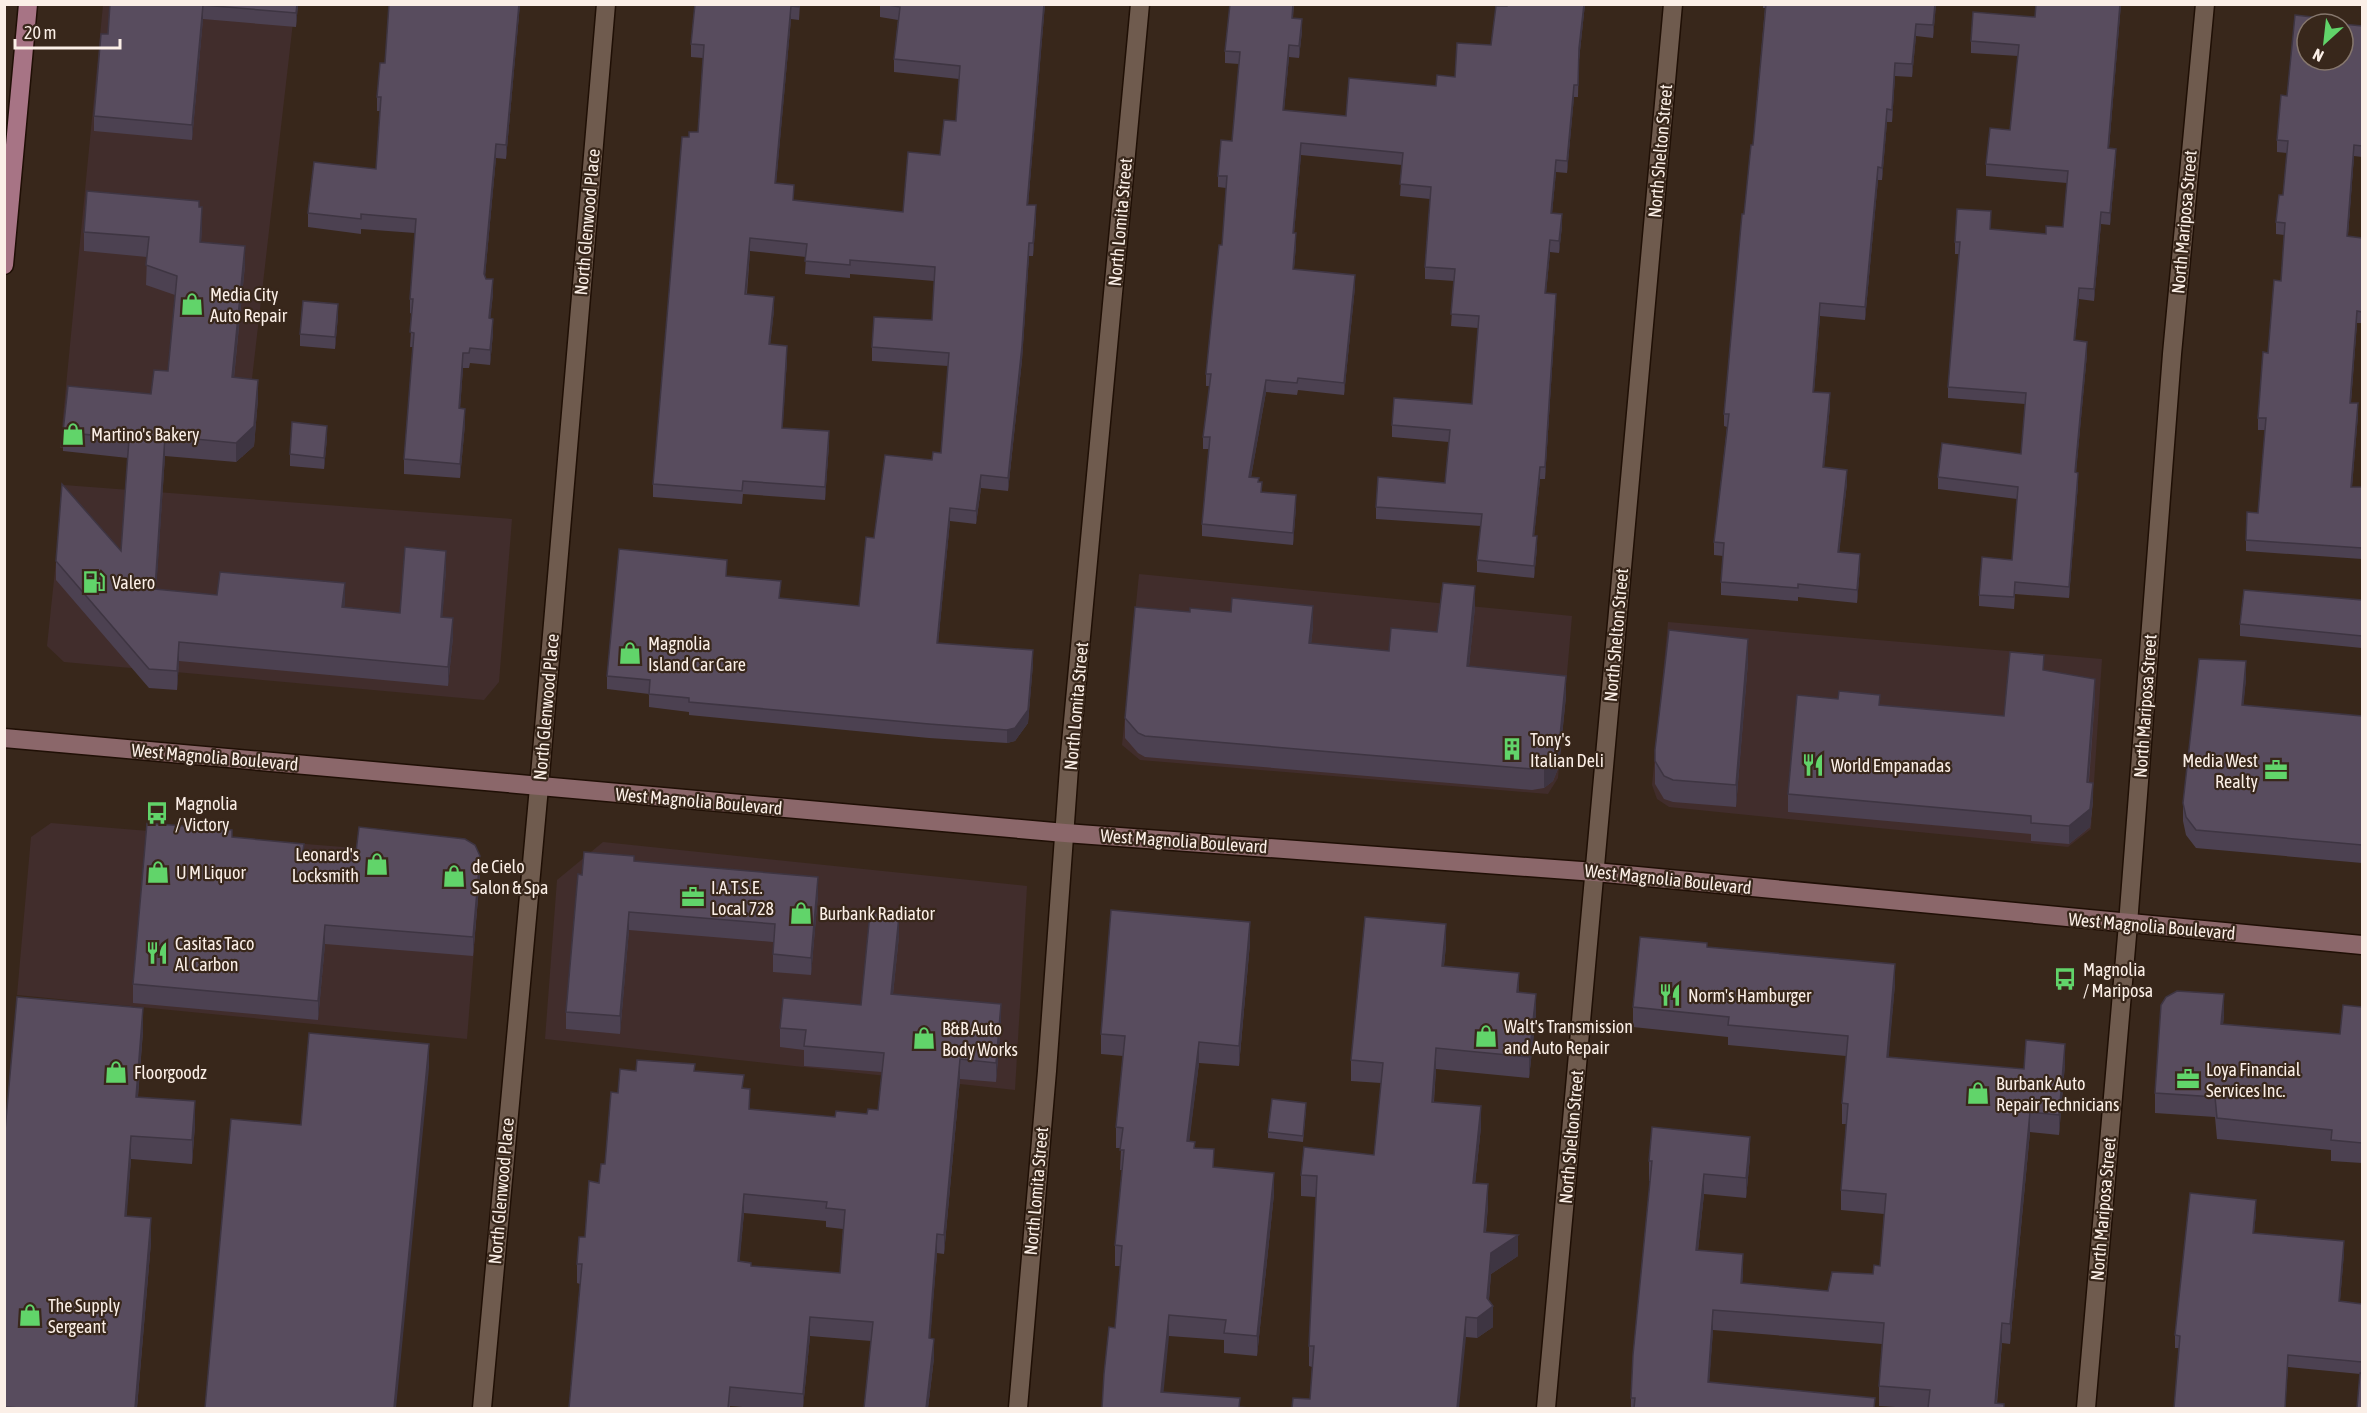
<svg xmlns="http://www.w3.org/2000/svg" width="2367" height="1413" font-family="'Asap Condensed',sans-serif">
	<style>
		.commercial { fill: #412d2c }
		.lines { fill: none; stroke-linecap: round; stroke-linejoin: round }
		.street-casing { stroke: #1f0f05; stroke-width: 21 }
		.secondary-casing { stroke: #1f0f05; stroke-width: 21 }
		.primary-casing { stroke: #1f0f05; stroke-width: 21 }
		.street { stroke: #6f5b4e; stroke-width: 18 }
		.secondary { stroke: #8b676a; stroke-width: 18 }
		.primary { stroke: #a77485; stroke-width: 18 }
		.wall { fill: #4c4151; fill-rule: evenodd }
		.shaded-wall { fill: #3e3542 }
		.building { fill: #584c5e; stroke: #3e3542; stroke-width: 1.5; fill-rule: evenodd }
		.labels { text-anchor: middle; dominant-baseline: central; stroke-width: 4.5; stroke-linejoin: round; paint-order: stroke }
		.street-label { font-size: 18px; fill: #fbefe7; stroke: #38271b }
		.poi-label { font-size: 18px; fill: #fbefe7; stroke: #38271b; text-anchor: start }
	</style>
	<rect width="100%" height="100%" fill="#38271b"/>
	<g class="commercial">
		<polygon points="103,5 295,5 243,457 60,448"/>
		<polygon points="64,485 512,519 499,682 484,700 64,662 47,646"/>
		<polygon points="1139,574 1572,616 1558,778 1548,794 1140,760 1122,745"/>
		<polygon points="1668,622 2102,659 2091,829 2068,847 1669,807 1657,799 1652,785"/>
		<polygon points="51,823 465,857 476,863 480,874 467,1039 17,995 31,837"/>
		<polygon points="603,842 1027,886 1015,1090 545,1039 557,880"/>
	</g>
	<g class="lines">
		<g class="street-casing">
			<g id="street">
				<polyline points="482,1408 539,787 606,4"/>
				<polyline points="1018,1408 1047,1071 1070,754 1140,4"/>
				<polyline points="1546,1408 1673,4"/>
				<polyline points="2086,1408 2128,924 2172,354 2205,4"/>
			</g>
		</g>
		<g class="secondary-casing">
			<polyline id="secondary" points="4,738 1065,833 1595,872 2362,945"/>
		</g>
		<g class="primary-casing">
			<polyline id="primary" points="4,265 28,4"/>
		</g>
		<use href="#street" class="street"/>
		<use href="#secondary" class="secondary"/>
		<use href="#primary" class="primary"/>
	</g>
	<g class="wall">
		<polygon points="110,4 298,4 296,27 203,19 192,140 94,131 94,116 108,34"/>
		<polygon points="520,4 506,159 496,158 485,276 493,294 490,318 493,333 490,365 470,363 469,368 463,368 460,409 465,424 460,478 404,474 404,459 413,347 410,347 412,314 410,313 410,299 415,233 361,229 361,234 308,227 308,213 376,169 380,111 377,111 377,97 385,63"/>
		<polygon points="695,4 800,4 799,20 791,19 776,183 794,200 903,212 940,155 956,121 959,79 894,72 894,59 898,20 880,17 880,4 1045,4 1028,205 1036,219 1033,256 1029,256 1022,360 1008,491 981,488 976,524 950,521 938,643 1033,664 1028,723 1015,741 1007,743 929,738 689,715 689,712 649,707 649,694 607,689 607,676 727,576 781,598 859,606 874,538 932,460 941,453 948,366 872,361 872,347 932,320 934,281 850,274 850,278 805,274 806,257 750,251 747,294 774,310 770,344 787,360 782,428 829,444 825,500 743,494 742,504 653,497 653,484 689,137 698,132 703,58 691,57 691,44"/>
		<polygon points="1230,4 1294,4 1293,18 1302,31 1299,58 1289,57 1284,111 1346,116 1436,86 1455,77 1491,45 1507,4 1585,4 1579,60 1578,97 1574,97 1567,173 1556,172 1552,213 1562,226 1559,253 1550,252 1546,293 1556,306 1545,479 1540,479 1534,536 1537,548 1534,578 1477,572 1477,560 1481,526 1376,519 1376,507 1445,483 1449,442 1392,437 1392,425 1472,404 1478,328 1451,326 1454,281 1425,279 1425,267 1430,199 1400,196 1402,165 1301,155 1294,233 1296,245 1294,269 1355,287 1344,395 1298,390 1297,395 1266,392 1251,477 1259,482 1262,492 1296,507 1293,545 1202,536 1202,524 1209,449 1203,449 1203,437 1210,386 1206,386 1206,374 1222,245 1226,188 1218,187 1218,176 1232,141 1239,64 1225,63 1225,51"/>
		<polygon points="1763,4 1936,4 1933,38 1916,36 1912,77 1895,76 1892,122 1887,122 1882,180 1878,180 1865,320 1820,316 1814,392 1830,406 1824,467 1847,483 1839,552 1860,567 1857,603 1798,597 1798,601 1721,595 1721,582 1723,556 1714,555 1714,542 1727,427 1724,426 1724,414 1744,214 1753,145 1765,8 1763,8"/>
		<polygon points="2036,4 2121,4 2109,148 2116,160 2110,225 2101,224 2094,301 2079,299 2075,340 2087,354 2076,472 2078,484 2069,598 2015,594 2014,609 1979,606 1979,595 2012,560 2017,499 1938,489 1938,477 2021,454 2025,404 1948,398 1948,387 1959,254 1955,254 1955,242 1990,229 2046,234 2063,227 2067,183 1986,176 1986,164 2010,130 2018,56 1971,53 1971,41 2035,17"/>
		<polygon points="2321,22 2362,26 2362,157 2354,156 2348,236 2362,238 2362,323 2357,323 2351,403 2358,415 2352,487 2362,487 2362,559 2246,551 2246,540 2258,513 2265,430 2258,430 2258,418 2281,281 2284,235 2276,234 2276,222 2283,195 2287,153 2277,152 2277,140 2287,96"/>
		<polygon points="199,207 202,227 201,242 245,265 234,378 258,399 254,446 236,462 165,456 156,589 217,595 345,602 344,607 400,613 446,570 442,617 453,637 448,686 179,661 177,690 149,688 56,580 56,561 121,551 128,458 63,451 63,432 151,394 168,371 175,295 146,285 147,257 84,251 84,232"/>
		<polygon points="338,316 335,349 300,346 300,334"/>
		<polygon points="327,438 324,469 290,466 290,454"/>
		<polygon points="2362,600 2362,648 2240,636 2240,624"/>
		<polygon points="1475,607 1469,666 1566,696 1559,766 1553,781 1544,788 1532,790 1145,757 1138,753 1125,738 1125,718 1190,612 1231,612 1313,627 1311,643 1389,651 1437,632"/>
		<polygon points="1748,662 1736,807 1673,802 1664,799 1655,784 1655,750"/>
		<polygon points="2044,670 2095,697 2089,782 2093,801 2090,827 2069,844 2031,841 2031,834 1788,812 1788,794 1880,705 2004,716"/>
		<polygon points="2246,679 2243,705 2362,716 2362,863 2196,848 2186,835 2183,821 2183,803"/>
		<polygon points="232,837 304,850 480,875 473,956 325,944 318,1020 133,1003 133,984"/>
		<polygon points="634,861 818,895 811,975 773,972 773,942 629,930 620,1034 566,1029 566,1012 582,875"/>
		<path d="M 899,936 L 893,994 L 1001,1023 L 996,1082 L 960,1079 L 944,1254 L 937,1253 L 930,1338 L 934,1358 L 928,1408 L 864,1408 L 871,1341 L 810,1336 L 803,1408 L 755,1408 L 730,1406 L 730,1408 L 569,1408 L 580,1284 L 577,1283 L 577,1264 L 585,1237 L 605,1164 L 618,1093 L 636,1071 L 695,1071 L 744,1088 L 750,1109 L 835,1117 L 867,1114 L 878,1110 L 882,1072 L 804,1066 L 804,1050 L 780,1047 L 780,1028 L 861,1005 ZM 744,1213 L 826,1221 L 826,1227 L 843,1229 L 840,1273 L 751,1266 L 739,1262 Z"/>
		<polygon points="1250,943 1239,1066 1199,1063 1189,1141 1214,1167 1274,1194 1257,1356 1224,1353 1224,1340 1169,1336 1102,1408 1115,1328 1121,1266 1115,1266 1115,1245 1122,1170 1120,1170 1121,1148 1116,1148 1116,1127 1123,1056 1101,1054 1101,1034"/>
		<polygon points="1446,945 1444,966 1519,993 1536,1015 1529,1078 1436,1069 1434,1102 1481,1127 1475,1183 1488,1205 1486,1232 1518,1256 1491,1274 1489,1300 1493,1327 1477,1338 1466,1337 1310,1399 1312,1367 1309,1366 1309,1346 1316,1197 1301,1196 1301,1175 1374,1155 1381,1083 1351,1081 1351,1060"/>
		<polygon points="1707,947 1895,984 1888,1058 2024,1069 2065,1064 2059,1135 2030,1132 2010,1344 2002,1343 1997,1404 2004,1408 1911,1408 1879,1406 1879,1386 1882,1344 1713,1330 1709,1382 1875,1408 1631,1408 1631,1398 1650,1181 1649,1181 1649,1161 1750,1157 1746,1198 1704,1194 1698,1250 1743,1274 1742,1283 1828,1291 1873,1274 1880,1266 1884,1214 1841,1210 1841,1190 1846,1124 1842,1124 1842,1103 1846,1056 1728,1045 1728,1037 1633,1027 1633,1007"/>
		<polygon points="2362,1007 2362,1163 2331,1161 2331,1150 2217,1139 2215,1117 2155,1113 2155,1093 2224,1015 2223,1024 2340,1034"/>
		<polygon points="143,1031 138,1097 195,1125 192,1164 131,1159 126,1217 151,1242 137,1408 4,1408 4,1142"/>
		<polygon points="1306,1109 1303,1142 1268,1138 1268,1132"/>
		<polygon points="2256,1212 2254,1233 2344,1253 2340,1301 2362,1304 2362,1408 2360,1374 2288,1367 2285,1408 2174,1408 2179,1348 2175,1348 2175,1335"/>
	</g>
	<g class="shaded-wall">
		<polygon points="297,4 298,4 296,27 296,13"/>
		<polygon points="519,4 520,4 506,159 506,145"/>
		<polygon points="1044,4 1045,4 1027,218 1027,205"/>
		<polygon points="1584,4 1585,4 1579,60 1578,97 1579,48"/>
		<polygon points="1935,4 1936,4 1933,38 1933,25"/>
		<polygon points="2120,4 2121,4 2108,160 2108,148"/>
		<polygon points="203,5 203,19 192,140 192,125"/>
		<polygon points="791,6 791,19 775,196 775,183"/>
		<polygon points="1302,19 1302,31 1299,58 1299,46"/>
		<polygon points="1916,24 1916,36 1912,77 1912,64"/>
		<polygon points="1289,45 1289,57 1283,122 1283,110"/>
		<polygon points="1895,63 1895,76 1892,122 1892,110"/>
		<polygon points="1574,85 1574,97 1567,173 1567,161"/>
		<polygon points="1887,109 1887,122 1882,180 1882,168"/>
		<polygon points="1301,143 1301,155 1293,245 1293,233"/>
		<polygon points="496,144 496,158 484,288 484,274"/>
		<polygon points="2354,145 2354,156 2347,248 2347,236"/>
		<polygon points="2116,149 2116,160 2110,225 2110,213"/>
		<polygon points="1556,160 1556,172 1551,225 1551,213"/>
		<polygon points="1878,167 1878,180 1865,320 1865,307"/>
		<polygon points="1036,205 1036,219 1033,256 1033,243"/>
		<polygon points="202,207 202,227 200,261 200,242"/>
		<polygon points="2101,212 2101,224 2094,301 2094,289"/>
		<polygon points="1562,214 1562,226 1559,253 1559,241"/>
		<polygon points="1296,233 1296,245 1293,281 1293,269"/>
		<polygon points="750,238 750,251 745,307 745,294"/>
		<polygon points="1550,240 1550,252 1545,305 1545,293"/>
		<polygon points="1029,243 1029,256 1022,360 1008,491 1008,478"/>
		<polygon points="245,246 245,265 232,397 232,377"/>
		<polygon points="1355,275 1355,287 1344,395 1344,383"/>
		<polygon points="493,279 493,294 489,333 489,318"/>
		<polygon points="2079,288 2079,299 2074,352 2074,340"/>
		<polygon points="1556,294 1556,306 1545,479 1545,467"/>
		<polygon points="774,297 774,310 769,357 769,344"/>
		<polygon points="1820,303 1820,316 1813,405 1813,392"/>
		<polygon points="338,304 338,316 335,349 335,337"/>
		<polygon points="2357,311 2357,323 2350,414 2350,403"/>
		<polygon points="493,319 493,333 490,365 490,350"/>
		<polygon points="2087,342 2087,354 2075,484 2075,472"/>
		<polygon points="787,346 787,360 782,441 782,428"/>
		<polygon points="463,353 463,368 459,423 459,408"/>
		<polygon points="258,380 258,399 254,446 236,462 236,443"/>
		<polygon points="1266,380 1266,392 1249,489 1249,477"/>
		<polygon points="1830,393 1830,406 1823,480 1823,467"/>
		<polygon points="2358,403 2358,415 2351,498 2351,487"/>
		<polygon points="465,409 465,424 460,478 460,464"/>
		<polygon points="327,426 327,438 324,469 324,458"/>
		<polygon points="829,431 829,444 825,500 825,487"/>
		<polygon points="165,436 165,456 155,609 155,589"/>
		<polygon points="1540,467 1540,479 1533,548 1533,536"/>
		<polygon points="1847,470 1847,483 1838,565 1838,552"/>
		<polygon points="2078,473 2078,484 2069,598 2069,587"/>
		<polygon points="981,475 981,488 976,524 976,511"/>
		<polygon points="1296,495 1296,507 1293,545 1293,533"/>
		<polygon points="950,508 950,521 937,656 937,643"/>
		<polygon points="1537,536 1537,548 1534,578 1534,566"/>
		<polygon points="446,551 446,570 441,636 441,617"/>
		<polygon points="1860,554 1860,567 1857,603 1857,590"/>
		<polygon points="345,583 345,602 342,627 342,607"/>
		<polygon points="1475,586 1475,607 1467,686 1467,666"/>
		<polygon points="1313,606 1313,627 1309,663 1309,643"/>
		<polygon points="453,618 453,637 448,686 448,667"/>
		<polygon points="1748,639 1748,662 1736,807 1736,785"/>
		<polygon points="179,642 179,661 177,690 177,671"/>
		<polygon points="1033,650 1033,664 1028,723 1015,741 1007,743 1007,730"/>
		<polygon points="2246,661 2246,679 2242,723 2242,705"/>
		<polygon points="1566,676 1566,696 1559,766 1553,781 1544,788 1544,767"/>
		<polygon points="2095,679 2095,697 2087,800 2087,782"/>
		<polygon points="2093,783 2093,801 2090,827 2069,844 2069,826"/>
		<polygon points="480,856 480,875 473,956 473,937"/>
		<polygon points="818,877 818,895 811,975 811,958"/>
		<polygon points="629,912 629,930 620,1034 620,1016"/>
		<polygon points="899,916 899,936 891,1013 891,994"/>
		<polygon points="1250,922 1250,943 1239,1066 1239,1046"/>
		<polygon points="1446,924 1446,945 1442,986 1442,966"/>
		<polygon points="325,925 325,944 318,1020 318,1001"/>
		<polygon points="1895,964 1895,984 1887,1078 1887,1057"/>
		<polygon points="1519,973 1519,994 1517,992"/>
		<polygon points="1536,994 1536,1015 1529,1078 1529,1057"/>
		<polygon points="2224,994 2224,1015 2221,1045 2221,1024"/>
		<polygon points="1001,1004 1001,1023 996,1082 996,1063"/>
		<polygon points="143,1008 143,1031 136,1120 136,1097"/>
		<polygon points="1199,1042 1199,1063 1187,1161 1187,1141"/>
		<polygon points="429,1044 429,1068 396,1408 394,1408"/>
		<polygon points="2065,1044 2065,1064 2059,1135 2059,1115"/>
		<polygon points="1436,1048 1436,1069 1432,1122 1432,1102"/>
		<polygon points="960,1059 960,1079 944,1254 944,1235"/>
		<polygon points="195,1101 195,1125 192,1164 192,1140"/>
		<polygon points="1481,1106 1481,1127 1473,1204 1473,1183"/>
		<polygon points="2030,1112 2030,1132 2010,1344 2010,1324"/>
		<polygon points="131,1136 131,1159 125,1240 125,1216"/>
		<polygon points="1750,1137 1750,1157 1746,1198 1746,1178"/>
		<polygon points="1274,1173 1274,1194 1257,1356 1257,1336"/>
		<polygon points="1704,1174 1704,1194 1696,1270 1696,1250"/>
		<polygon points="1488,1184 1488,1205 1484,1253 1484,1232"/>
		<polygon points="744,1194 744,1213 738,1281 738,1261"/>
		<polygon points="2256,1200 2256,1212 2253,1245 2253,1233"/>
		<polygon points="151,1218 151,1242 137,1408 135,1408"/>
		<polygon points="937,1234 937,1253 929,1357 929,1338"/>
		<polygon points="1518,1235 1518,1256 1491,1274 1488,1310 1493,1306 1493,1327 1477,1338 1477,1318 1487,1298 1491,1253"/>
		<polygon points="2344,1241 2344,1253 2339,1313 2339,1301"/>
		<polygon points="1743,1254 1743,1274 1741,1303 1741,1283"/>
		<polygon points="1713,1310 1713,1330 1708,1402 1708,1382"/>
		<polygon points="1169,1315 1169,1336 1162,1408 1161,1392"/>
		<polygon points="810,1317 810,1336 803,1408 803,1394"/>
		<polygon points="1466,1317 1466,1337 1459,1408 1457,1408"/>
		<polygon points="2002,1323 2002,1343 1996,1408 1995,1408"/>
		<polygon points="934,1339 934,1358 928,1408 926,1408"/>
	</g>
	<g class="building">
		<polygon points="110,4 297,4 296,13 203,5 192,125 94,116 101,34 108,34"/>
		<polygon points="389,4 519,4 506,145 496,144 484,274 486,279 493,279 489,318 493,319 490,350 470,348 469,353 463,353 459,408 465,409 460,464 404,459 414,333 410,332 413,299 410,299 416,219 361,214 361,219 308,213 314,162 376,169 381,97 377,97 380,63 385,63"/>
		<polygon points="695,4 799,4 799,7 791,6 775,183 794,185 793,200 903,212 908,152 940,155 944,120 956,121 960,66 894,59 900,7 883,4 1044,4 1027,205 1036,205 1033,243 1029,243 1022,346 1008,478 981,475 976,511 950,508 937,643 1033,650 1028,710 1015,728 1007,730 929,724 689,702 689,698 649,694 650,680 607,676 619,549 727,560 726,576 781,581 779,598 859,606 866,537 874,538 885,455 932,460 933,452 941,453 949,353 872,347 874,317 932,320 935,267 850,260 850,265 805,261 807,244 750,238 745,294 774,297 769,344 787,346 782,428 829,431 825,487 743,481 742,491 653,484 682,137 689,137 689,132 698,132 704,45 691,44"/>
		<polygon points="1230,4 1293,4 1292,18 1302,19 1299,46 1289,45 1283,110 1346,116 1349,78 1436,86 1437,75 1455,77 1457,43 1491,45 1496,6 1507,6 1507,4 1584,4 1579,48 1578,85 1574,85 1567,161 1556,160 1551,213 1562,214 1559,241 1550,240 1545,293 1556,294 1545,467 1540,467 1533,536 1537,536 1534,566 1477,560 1482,514 1376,507 1378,477 1445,483 1450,430 1392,425 1394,398 1472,404 1479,316 1451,314 1455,269 1425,267 1431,187 1400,184 1403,153 1301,143 1293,233 1296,233 1293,269 1355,275 1344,383 1298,378 1297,383 1266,380 1249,477 1259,478 1258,482 1262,482 1261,492 1296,495 1293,533 1202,524 1210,437 1203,437 1211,374 1206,374 1219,245 1222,245 1227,176 1218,176 1221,140 1232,141 1240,52 1225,51"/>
		<polygon points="1766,4 1935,4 1933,25 1916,24 1912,64 1895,63 1892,110 1887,109 1882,168 1878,167 1865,307 1820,303 1813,392 1830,393 1823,467 1847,470 1838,552 1860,554 1857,590 1798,584 1798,588 1721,582 1724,543 1714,542 1729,414 1724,414 1742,214 1744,214 1751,145 1753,145"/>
		<polygon points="2036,4 2120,4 2108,148 2116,149 2110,213 2101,212 2094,289 2079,288 2074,340 2087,342 2075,472 2078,473 2069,587 2015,582 2014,597 1979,595 1982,557 2012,560 2018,487 1938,477 1942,443 2021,454 2026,393 1948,387 1960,242 1955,242 1957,209 1991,211 1990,229 2046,234 2046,226 2063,227 2068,171 1986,164 1990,128 2010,130 2019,45 1971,41 1973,12 2035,17"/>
		<polygon points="2295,15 2321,18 2321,22 2342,24 2307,24 2307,60 2343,60 2343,24 2362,26 2362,146 2354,145 2347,236 2362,238 2362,312 2357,311 2350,403 2358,403 2351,487 2362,487 2362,548 2246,540 2247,512 2258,513 2266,418 2258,418 2263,352 2268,353 2274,280 2281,281 2285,223 2276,222 2279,195 2283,195 2288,141 2277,140 2281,95 2287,96"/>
		<polygon points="87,191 199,201 199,207 202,207 200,242 245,246 232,377 258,380 254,426 236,443 165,436 155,589 217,595 220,572 345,583 342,607 400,613 405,547 446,551 441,617 453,618 448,667 179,642 177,671 149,669 56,561 62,484 121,551 129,439 63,432 68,386 151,394 154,370 168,371 177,276 146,265 149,237 84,232"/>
		<polygon points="303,301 338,304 335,337 300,334"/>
		<polygon points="292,422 327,426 324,458 290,454"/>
		<polygon points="1443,583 1475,586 1467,666 1566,676 1559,746 1553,761 1544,767 1532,769 1145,736 1138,733 1125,718 1135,607 1190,612 1190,608 1231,612 1232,598 1313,606 1309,643 1389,651 1391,628 1437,632"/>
		<polygon points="2244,590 2362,600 2362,636 2240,624"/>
		<polygon points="1669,630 1748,639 1736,785 1673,780 1664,776 1655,761 1655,750"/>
		<polygon points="2010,652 2044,655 2043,670 2095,679 2087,782 2093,783 2090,809 2069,826 2031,823 2031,816 1788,794 1797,695 1838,699 1839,691 1880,695 1879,705 2004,716"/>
		<polygon points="2199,659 2246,661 2242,705 2362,716 2362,845 2196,830 2186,817 2183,803"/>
		<polygon points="147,823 232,830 232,837 304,844 303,850 356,852 359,827 465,839 475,845 480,856 473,937 325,925 318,1001 133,984"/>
		<polygon points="584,852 634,856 634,861 818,877 811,958 773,954 775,924 629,912 620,1016 566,1012 578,874 582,875"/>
		<polygon points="1111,910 1250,922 1239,1046 1199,1042 1187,1141 1195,1142 1194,1148 1214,1149 1213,1167 1274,1173 1257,1336 1224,1333 1226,1320 1169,1315 1161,1392 1240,1398 1239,1407 1249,1408 1102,1408 1104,1374 1109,1327 1115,1328 1122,1246 1115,1245 1124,1150 1120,1150 1123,1128 1116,1127 1125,1036 1101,1034"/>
		<path d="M 870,913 L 899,916 L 891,994 L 1001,1004 L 996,1063 L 960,1059 L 944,1235 L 937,1234 L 929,1338 L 934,1339 L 926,1408 L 864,1408 L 873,1322 L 810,1317 L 803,1394 L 730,1387 L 728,1408 L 569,1408 L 582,1264 L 577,1264 L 579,1237 L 585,1237 L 589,1181 L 599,1183 L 601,1164 L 605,1164 L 611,1092 L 618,1093 L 620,1069 L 636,1071 L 637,1060 L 695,1064 L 694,1071 L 744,1075 L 742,1088 L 750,1089 L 749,1109 L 835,1117 L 836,1111 L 867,1114 L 868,1109 L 878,1110 L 884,1053 L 804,1046 L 806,1030 L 780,1028 L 783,998 L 861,1005 ZM 744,1194 L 827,1202 L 826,1208 L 845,1210 L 840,1273 L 751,1266 L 751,1263 L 738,1261 Z"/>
		<polygon points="1365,917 1446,924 1442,966 1519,973 1517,992 1536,994 1529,1057 1436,1048 1432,1102 1481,1106 1473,1183 1488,1184 1484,1232 1518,1235 1491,1253 1487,1298 1493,1306 1477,1318 1466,1317 1457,1408 1462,1408 1292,1408 1293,1398 1310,1399 1314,1346 1309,1346 1317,1176 1301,1175 1304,1147 1374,1155 1383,1063 1351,1060"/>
		<polygon points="1640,937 1707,943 1707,947 1895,964 1887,1057 2024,1069 2026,1040 2065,1044 2059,1115 2030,1112 2010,1324 2002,1323 1995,1403 2004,1404 2004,1408 1928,1408 1930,1390 1879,1386 1884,1323 1713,1310 1708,1382 1875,1398 1874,1408 1634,1408 1635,1398 1631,1398 1633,1355 1652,1161 1649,1161 1652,1127 1750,1137 1746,1178 1704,1174 1696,1250 1743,1254 1741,1283 1828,1291 1832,1272 1873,1274 1874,1265 1880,1266 1886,1194 1841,1190 1848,1104 1842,1103 1848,1036 1728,1025 1729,1017 1633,1007"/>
		<polygon points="2177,991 2224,994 2221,1024 2340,1034 2343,1005 2362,1007 2362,1143 2331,1140 2332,1130 2217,1118 2215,1097 2155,1093 2161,1005 2166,997"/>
		<polygon points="17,997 143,1008 136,1097 195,1101 192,1140 131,1136 125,1216 151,1218 135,1408 20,1408 4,1407 4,1142"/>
		<polygon points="309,1033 429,1044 394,1408 205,1408 231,1119 301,1125"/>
		<polygon points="1272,1099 1306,1103 1303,1136 1268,1132"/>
		<polygon points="2190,1193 2256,1200 2253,1233 2344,1241 2339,1301 2362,1304 2362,1362 2288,1355 2285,1408 2174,1408 2180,1336 2175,1335"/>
		<polygon points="2360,1373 2362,1373 2362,1408 2357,1408"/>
	</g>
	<defs>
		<g id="shop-bare" transform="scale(1.8)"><path d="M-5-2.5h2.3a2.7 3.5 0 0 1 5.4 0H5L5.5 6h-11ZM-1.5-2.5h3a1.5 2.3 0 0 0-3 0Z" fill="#61d46a" stroke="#38271b" stroke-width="2.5" paint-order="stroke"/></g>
		<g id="fuel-bare" transform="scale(1.8)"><path d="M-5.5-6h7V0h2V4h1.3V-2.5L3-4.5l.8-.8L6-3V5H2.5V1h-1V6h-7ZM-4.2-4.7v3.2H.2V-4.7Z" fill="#61d46a" stroke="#38271b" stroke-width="2.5" paint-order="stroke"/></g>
		<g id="building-bare" transform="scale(1.8)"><path d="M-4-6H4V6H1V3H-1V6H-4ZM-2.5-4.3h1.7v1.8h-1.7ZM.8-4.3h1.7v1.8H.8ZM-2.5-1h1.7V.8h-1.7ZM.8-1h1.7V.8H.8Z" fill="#61d46a" stroke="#38271b" stroke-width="2.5" paint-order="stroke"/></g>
		<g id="restaurant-bare" transform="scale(1.8)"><path d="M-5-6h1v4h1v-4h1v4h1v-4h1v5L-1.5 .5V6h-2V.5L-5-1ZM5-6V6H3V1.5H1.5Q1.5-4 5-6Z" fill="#61d46a" stroke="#38271b" stroke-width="2.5" paint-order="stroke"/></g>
		<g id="office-bare" transform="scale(1.8)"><path d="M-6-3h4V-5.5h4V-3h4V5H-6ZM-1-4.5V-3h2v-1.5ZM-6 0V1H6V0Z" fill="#61d46a" stroke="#38271b" stroke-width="2.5" paint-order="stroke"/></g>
		<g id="bus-bare" transform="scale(1.8)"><path d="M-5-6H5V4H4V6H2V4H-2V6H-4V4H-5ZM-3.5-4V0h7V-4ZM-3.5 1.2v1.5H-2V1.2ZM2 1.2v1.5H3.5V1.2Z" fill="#61d46a" stroke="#38271b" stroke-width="2.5" paint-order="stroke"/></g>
	</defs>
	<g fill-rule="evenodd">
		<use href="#shop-bare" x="192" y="304"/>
		<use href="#shop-bare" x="73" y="434"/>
		<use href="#fuel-bare" x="94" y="582"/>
		<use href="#shop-bare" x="630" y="653"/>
		<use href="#building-bare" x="1512" y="749"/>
		<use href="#restaurant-bare" x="1813" y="765"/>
		<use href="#office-bare" x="2276" y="770"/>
		<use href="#bus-bare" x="157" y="813"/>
		<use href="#shop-bare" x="377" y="864"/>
		<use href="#shop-bare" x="158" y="872"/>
		<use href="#shop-bare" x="454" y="876"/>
		<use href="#office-bare" x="693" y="897"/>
		<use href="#shop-bare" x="801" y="913"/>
		<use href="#restaurant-bare" x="157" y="953"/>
		<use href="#bus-bare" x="2065" y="979"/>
		<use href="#restaurant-bare" x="1670" y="995"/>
		<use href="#shop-bare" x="1486" y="1036"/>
		<use href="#shop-bare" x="924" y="1038"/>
		<use href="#shop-bare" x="116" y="1072"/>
		<use href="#office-bare" x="2188" y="1079"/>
		<use href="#shop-bare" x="1978" y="1093"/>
		<use href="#shop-bare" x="30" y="1315"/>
	</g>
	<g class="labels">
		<g class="street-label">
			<text transform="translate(1660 151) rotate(-85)">North Shelton Street</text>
			<text transform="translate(587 222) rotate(-85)">North Glenwood Place</text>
			<text transform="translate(1120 222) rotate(-85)">North Lomita Street</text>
			<text transform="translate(2184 222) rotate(-85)">North Mariposa Street</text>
			<text transform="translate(1616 635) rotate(-85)">North Shelton Street</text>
			<text transform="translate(1076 706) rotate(-85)">North Lomita Street</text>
			<text transform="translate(2145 706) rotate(-86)">North Mariposa Street</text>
			<text transform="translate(546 707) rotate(-85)">North Glenwood Place</text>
			<text transform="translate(215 757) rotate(5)">West Magnolia Boulevard</text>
			<text transform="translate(699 801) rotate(5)">West Magnolia Boulevard</text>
			<text transform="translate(1184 841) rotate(4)">West Magnolia Boulevard</text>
			<text transform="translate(1668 879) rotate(6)">West Magnolia Boulevard</text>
			<text transform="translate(2152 926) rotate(5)">West Magnolia Boulevard</text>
			<text transform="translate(1571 1137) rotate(-85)">North Shelton Street</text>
			<text transform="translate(501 1191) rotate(-85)">North Glenwood Place</text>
			<text transform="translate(1036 1191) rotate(-85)">North Lomita Street</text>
			<text transform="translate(2103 1209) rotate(-85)">North Mariposa Street</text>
		</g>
		<g class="poi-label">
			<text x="210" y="294">Media City<tspan x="210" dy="21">Auto Repair</tspan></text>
			<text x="91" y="434">Martino's Bakery</text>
			<text x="112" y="582">Valero</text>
			<text x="648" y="643">Magnolia<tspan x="648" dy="21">Island Car Care</tspan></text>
			<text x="1530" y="739">Tony's<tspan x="1530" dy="21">Italian Deli</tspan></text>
			<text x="2258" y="760" text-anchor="end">Media West<tspan x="2258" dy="21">Realty</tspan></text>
			<text x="1831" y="765">World Empanadas</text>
			<text x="175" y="803">Magnolia<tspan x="175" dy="21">/ Victory</tspan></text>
			<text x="359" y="854" text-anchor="end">Leonard's<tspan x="359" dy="21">Locksmith</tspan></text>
			<text x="472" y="866">de Cielo<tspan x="472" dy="21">Salon &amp; Spa</tspan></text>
			<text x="176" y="872">U M Liquor</text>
			<text x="711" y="887">I.A.T.S.E.<tspan x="711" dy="21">Local 728</tspan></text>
			<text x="819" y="913">Burbank Radiator</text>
			<text x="175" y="943">Casitas Taco<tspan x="175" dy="21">Al Carbon</tspan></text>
			<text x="2083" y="969">Magnolia<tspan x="2083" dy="21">/ Mariposa</tspan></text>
			<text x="1688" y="995">Norm's Hamburger</text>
			<text x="1504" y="1026">Walt's Transmission<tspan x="1504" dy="21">and Auto Repair</tspan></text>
			<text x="942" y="1028">B&amp;B Auto<tspan x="942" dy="21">Body Works</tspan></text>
			<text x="2206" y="1069">Loya Financial<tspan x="2206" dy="21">Services Inc.</tspan></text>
			<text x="134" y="1072">Floorgoodz</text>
			<text x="1996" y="1083">Burbank Auto<tspan x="1996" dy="21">Repair Technicians</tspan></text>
			<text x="48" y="1305">The Supply<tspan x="48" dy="21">Sergeant</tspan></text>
		</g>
	</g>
	<rect width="2367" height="1413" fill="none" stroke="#fbefe7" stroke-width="12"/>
	<g transform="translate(2325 42) rotate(207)"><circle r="28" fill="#38271b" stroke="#86776d" stroke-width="1.5"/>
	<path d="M0-4.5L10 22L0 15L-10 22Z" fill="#61d46a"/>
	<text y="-9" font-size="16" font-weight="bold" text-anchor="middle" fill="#fbefe7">N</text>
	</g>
	<path d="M15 39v9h105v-9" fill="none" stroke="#fbefe7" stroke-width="3"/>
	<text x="24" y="39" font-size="18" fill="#fbefe7" stroke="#38271b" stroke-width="4.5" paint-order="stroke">20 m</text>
</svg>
